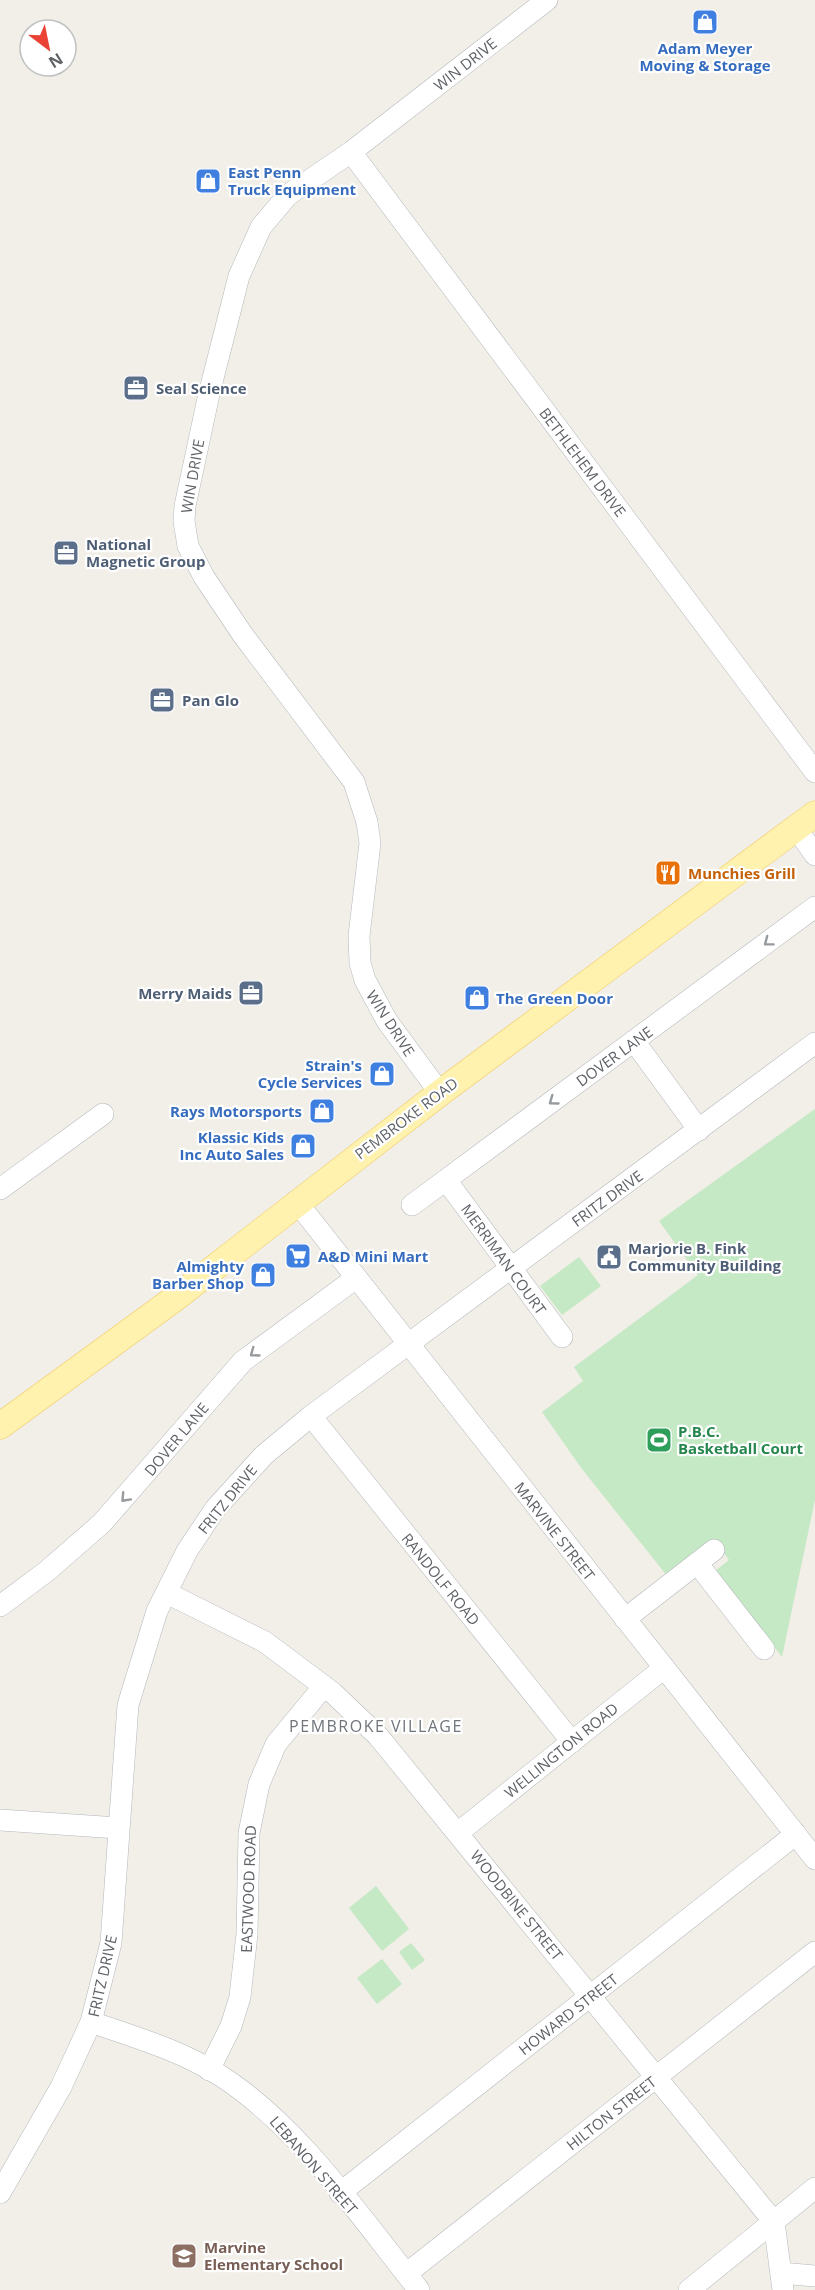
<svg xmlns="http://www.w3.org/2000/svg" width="815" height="2290" font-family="'Open Sans',sans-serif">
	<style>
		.green { fill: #c5e8c5 }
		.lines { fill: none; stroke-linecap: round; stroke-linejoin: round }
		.minor-casing { stroke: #b5b8bc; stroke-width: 22 }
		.major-casing { stroke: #f2c960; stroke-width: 27 }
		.minor { stroke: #fff; stroke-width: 21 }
		.major { stroke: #fff2af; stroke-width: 26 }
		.oneway { stroke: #979a9d }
		.labels { text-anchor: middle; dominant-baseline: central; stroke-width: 4.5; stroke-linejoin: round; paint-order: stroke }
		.shop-label { font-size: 15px; font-weight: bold; fill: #366cbe; stroke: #fff; text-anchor: end }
		.street-label { font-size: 15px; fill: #5f6368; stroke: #fff }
		.service-label { font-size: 15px; font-weight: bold; fill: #4e5e75; stroke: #fff; text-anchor: start }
		.food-label { font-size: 15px; font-weight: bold; fill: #c56008; stroke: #fff; text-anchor: start }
		.leisure-label { font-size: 15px; font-weight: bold; fill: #27864d; stroke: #fff; text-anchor: start }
		.education-label { font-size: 15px; font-weight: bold; fill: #785e54; stroke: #fff; text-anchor: start }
		.neighbourhood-label { font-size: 16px; letter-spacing: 1.5px; fill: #70757a; stroke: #fff }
	</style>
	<rect width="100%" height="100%" fill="#f1efe8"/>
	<g class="green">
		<polygon points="815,1109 815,1500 782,1657 715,1571 729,1560 714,1539 668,1577 582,1469 542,1412 583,1381 574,1367 698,1275 659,1221"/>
		<polygon points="579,1257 601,1286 562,1315 540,1286"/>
		<polygon points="376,1886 409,1929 382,1951 349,1908"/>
		<polygon points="411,1943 425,1960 412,1970 399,1952"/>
		<polygon points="382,1959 402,1984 377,2004 357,1978"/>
	</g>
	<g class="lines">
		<g class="minor-casing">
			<g id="minor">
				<polyline points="351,152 815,772"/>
				<polyline points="796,828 815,855"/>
				<polyline points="634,1041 699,1130"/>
				<polyline points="440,1093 387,1021 365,980 360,963 359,936 370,843 367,822 354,782 243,635 204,577 188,546 184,521 185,506 209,394 239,276 261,227 288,195 351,152 547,0"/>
				<polyline points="446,1180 562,1337"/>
				<polyline points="0,1189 103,1114"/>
				<polyline points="296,1201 815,1859"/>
				<polyline points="412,1205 815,907"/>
				<polyline points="311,1416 572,1742"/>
				<polyline points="697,1563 764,1649"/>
				<polyline points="167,1593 265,1642 333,1693 378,1736 774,2222 783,2290"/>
				<polyline points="0,1606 47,1571 102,1523 243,1361 356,1278"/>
				<polyline points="625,1619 714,1550"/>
				<polyline points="0,1820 118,1828"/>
				<polyline points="459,1832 664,1668"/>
				<path d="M 91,2022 C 135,2037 182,2051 221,2076 C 301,2128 360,2217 419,2290"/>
				<polyline points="209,2070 231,2026 240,1997 247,1934 249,1833 259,1784 276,1744 324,1686"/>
				<polyline points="0,2193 61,2087 91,2022 111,1943 128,1705 157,1611 187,1551 215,1509 264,1455 311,1416 815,1043"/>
				<polyline points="340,2193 796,1834"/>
				<polyline points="781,2273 815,2276"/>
				<polyline points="406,2274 815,1952"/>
				<polyline points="689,2290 815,2188"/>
			</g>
		</g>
		<g class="major-casing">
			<polyline id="major" points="0,1426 174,1299 440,1093 815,814"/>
		</g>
		<use href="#minor" class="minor"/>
		<use href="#major" class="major"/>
	</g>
	<defs><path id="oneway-chevron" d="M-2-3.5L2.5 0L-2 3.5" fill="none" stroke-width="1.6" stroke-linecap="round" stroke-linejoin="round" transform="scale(1.5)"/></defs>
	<g class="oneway">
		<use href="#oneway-chevron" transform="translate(768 942) rotate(143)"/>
		<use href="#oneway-chevron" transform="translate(553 1101) rotate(144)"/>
		<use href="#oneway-chevron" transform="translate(254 1353) rotate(144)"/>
		<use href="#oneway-chevron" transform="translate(125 1498) rotate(133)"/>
	</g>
	<defs>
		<g id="shop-square" transform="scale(1.35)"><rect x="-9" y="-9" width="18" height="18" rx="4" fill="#3f7fe0" stroke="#fff"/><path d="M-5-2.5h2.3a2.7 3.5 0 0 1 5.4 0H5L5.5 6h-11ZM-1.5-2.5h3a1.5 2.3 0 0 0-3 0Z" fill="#fff"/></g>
		<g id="office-square" transform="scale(1.35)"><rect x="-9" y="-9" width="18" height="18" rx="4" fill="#5c6f8a" stroke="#fff"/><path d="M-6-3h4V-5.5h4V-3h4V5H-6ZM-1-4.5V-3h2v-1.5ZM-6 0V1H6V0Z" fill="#fff"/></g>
		<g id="restaurant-square" transform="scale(1.35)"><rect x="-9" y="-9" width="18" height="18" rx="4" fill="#e8710a" stroke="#fff"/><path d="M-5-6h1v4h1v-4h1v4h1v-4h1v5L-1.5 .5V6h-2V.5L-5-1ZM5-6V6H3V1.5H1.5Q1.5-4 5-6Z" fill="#fff"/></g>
		<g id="supermarket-square" transform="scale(1.35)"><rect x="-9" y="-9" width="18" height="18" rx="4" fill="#3f7fe0" stroke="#fff"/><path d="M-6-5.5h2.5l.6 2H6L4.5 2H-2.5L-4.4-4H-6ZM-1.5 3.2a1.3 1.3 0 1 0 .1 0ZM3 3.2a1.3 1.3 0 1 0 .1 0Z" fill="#fff"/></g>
		<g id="civic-square" transform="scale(1.35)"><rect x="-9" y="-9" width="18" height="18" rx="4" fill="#5c6f8a" stroke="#fff"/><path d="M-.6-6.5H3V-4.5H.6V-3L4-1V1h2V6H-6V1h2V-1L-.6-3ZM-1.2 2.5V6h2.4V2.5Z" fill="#fff"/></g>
		<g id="stadium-square" transform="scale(1.35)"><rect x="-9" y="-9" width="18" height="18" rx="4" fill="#2e9e5b" stroke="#fff"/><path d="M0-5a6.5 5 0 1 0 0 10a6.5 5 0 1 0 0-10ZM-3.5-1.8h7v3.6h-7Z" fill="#fff"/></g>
		<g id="school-square" transform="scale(1.35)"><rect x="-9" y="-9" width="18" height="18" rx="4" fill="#8d6e63" stroke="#fff"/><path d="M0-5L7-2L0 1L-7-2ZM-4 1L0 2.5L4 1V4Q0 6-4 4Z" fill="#fff"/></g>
	</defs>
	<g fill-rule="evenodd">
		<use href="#shop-square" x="705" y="22"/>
		<use href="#shop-square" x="208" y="181"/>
		<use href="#office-square" x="136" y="388"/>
		<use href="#office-square" x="66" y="553"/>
		<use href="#office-square" x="162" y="700"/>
		<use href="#restaurant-square" x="668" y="873"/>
		<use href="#office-square" x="251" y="993"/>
		<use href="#shop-square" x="477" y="998"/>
		<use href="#shop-square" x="382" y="1074"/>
		<use href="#shop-square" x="322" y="1111"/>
		<use href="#shop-square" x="303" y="1146"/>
		<use href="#supermarket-square" x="298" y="1256"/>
		<use href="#civic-square" x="609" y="1257"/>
		<use href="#shop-square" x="263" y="1275"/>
		<use href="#stadium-square" x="659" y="1440"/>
		<use href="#school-square" x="184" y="2256"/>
	</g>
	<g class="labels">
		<g class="shop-label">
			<text x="705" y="48" text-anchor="middle">Adam Meyer<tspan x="705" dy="17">Moving &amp; Storage</tspan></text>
			<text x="228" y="172" text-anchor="start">East Penn<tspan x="228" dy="17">Truck Equipment</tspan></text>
			<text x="496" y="998" text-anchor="start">The Green Door</text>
			<text x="362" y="1065">Strain's<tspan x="362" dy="17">Cycle Services</tspan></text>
			<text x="302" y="1111">Rays Motorsports</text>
			<text x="284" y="1137">Klassic Kids<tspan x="284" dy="17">Inc Auto Sales</tspan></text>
			<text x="318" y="1256" text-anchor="start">A&amp;D Mini Mart</text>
			<text x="244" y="1266">Almighty<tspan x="244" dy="17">Barber Shop</tspan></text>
		</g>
		<g class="street-label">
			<text transform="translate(465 64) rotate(-38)">WIN DRIVE</text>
			<text transform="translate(583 462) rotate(53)">BETHLEHEM DRIVE</text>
			<text transform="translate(192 476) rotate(-80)">WIN DRIVE</text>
			<text transform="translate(391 1023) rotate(57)">WIN DRIVE</text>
			<text transform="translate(614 1056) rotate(-36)">DOVER LANE</text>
			<text transform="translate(406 1118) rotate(-37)">PEMBROKE ROAD</text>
			<text transform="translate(607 1198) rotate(-36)">FRITZ DRIVE</text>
			<text transform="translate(504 1259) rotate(54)">MERRIMAN COURT</text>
			<text transform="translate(176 1439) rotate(-50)">DOVER LANE</text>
			<text transform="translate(227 1499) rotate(-51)">FRITZ DRIVE</text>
			<text transform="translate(555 1531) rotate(52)">MARVINE STREET</text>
			<text transform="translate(441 1579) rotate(51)">RANDOLF ROAD</text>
			<text transform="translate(561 1750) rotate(-39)">WELLINGTON ROAD</text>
			<text transform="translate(248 1889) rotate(-88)">EASTWOOD ROAD</text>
			<text transform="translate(517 1905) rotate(51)">WOODBINE STREET</text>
			<text transform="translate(102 1976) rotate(-77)">FRITZ DRIVE</text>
			<text transform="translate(568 2014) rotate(-38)">HOWARD STREET</text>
			<text transform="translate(611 2113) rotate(-38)">HILTON STREET</text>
			<text transform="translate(314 2165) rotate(49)">LEBANON STREET</text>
		</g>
		<g class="service-label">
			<text x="156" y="388">Seal Science</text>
			<text x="86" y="544">National<tspan x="86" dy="17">Magnetic Group</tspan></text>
			<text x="182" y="700">Pan Glo</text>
			<text x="232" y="993" text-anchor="end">Merry Maids</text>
			<text x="628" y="1248">Marjorie B. Fink<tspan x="628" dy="17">Community Building</tspan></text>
		</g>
		<g class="food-label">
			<text x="688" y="873">Munchies Grill</text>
		</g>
		<g class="leisure-label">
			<text x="678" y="1431">P.B.C.<tspan x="678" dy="17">Basketball Court</tspan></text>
		</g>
		<g class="education-label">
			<text x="204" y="2247">Marvine<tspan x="204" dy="17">Elementary School</tspan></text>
		</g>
		<g class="neighbourhood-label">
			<text x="376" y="1726">PEMBROKE VILLAGE</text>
		</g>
	</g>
	<g transform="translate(48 48) rotate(148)"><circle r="28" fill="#ffffff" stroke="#bfc1c3" stroke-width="1.5"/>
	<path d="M0-4.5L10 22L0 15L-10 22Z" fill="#ea4335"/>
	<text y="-9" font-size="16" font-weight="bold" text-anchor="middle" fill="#5f6368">N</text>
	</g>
</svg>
